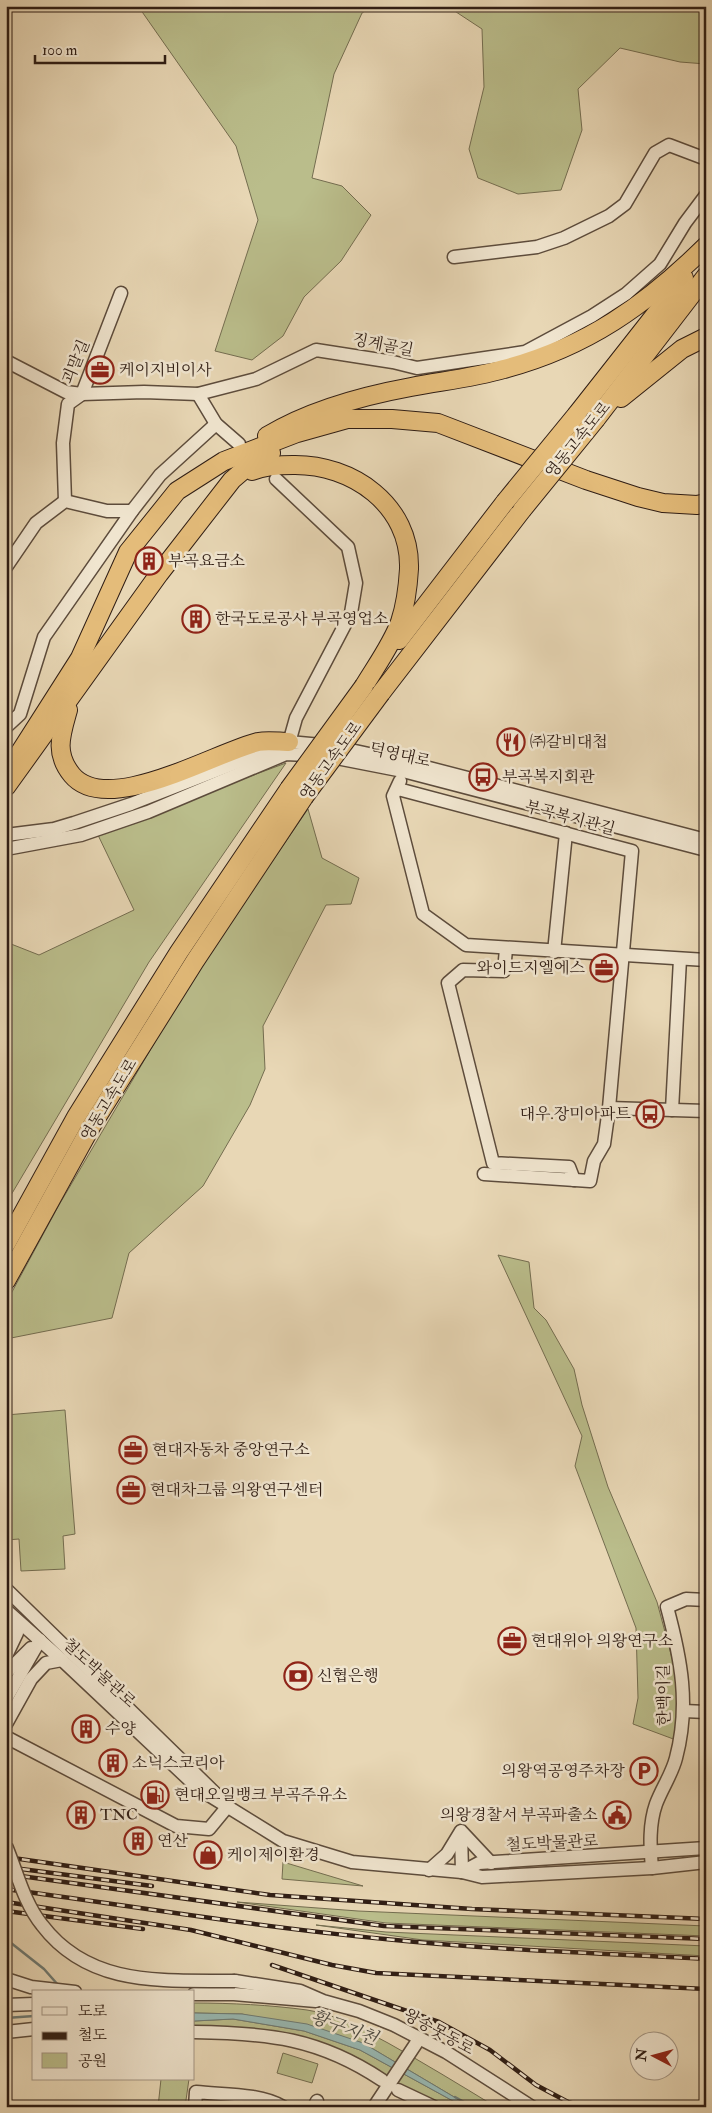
<svg xmlns="http://www.w3.org/2000/svg" width="712" height="2113" font-family="'IM FELL Double Pica','Noto Serif KR',serif">
	<style>
		.green { fill: #babd8b; stroke: #746d50 }
		.water { fill: #98b8b2; stroke: #6e7a73 }
		.lines { fill: none; stroke-linecap: round; stroke-linejoin: round }
		.stream { stroke: #6e7a73; stroke-width: 2.5 }
		.minor-casing { stroke: #5d4c3c; stroke-width: 15 }
		.highway-casing { stroke: #2f1d14; stroke-width: 20 }
		.minor { stroke: #f0e5cf; stroke-width: 12 }
		.highway { stroke: #e4bc7a; stroke-width: 18 }
		.rail-casing { stroke: #2f1d14; stroke-width: 4.5 }
		.rail { stroke: #f0e5cf; stroke-width: 2.5; stroke-dasharray: 8; stroke-linecap: butt }
		.minor-bridge-casing { stroke: #5d4c3c; stroke-width: 15; stroke-linecap: butt }
		.highway-bridge-casing { stroke: #2f1d14; stroke-width: 20; stroke-linecap: butt }
		.minor-bridge { stroke: #f0e5cf; stroke-width: 12 }
		.highway-bridge { stroke: #e4bc7a; stroke-width: 18 }
		.labels { text-anchor: middle; dominant-baseline: central; stroke-width: 5; stroke-linejoin: round; paint-order: stroke }
		.street-label { font-size: 16px; fill: #2f1d14; stroke: #f0e5cf }
		.poi-label { font-size: 16px; fill: #2f1d14; stroke: #f0e5cf; text-anchor: start }
		.water-label { font-size: 18px; font-style: italic; fill: #4e4c43; stroke: #f0e5cf }
	</style>
	<rect width="100%" height="100%" fill="#e8d7b5"/>
	<filter id="stains"><feTurbulence type="fractalNoise" baseFrequency=".004" numOctaves="4"/><feColorMatrix values="0 0 0 0 .2 0 0 0 0 .09 0 0 0 0 .02 0 0 0 .5 -.17"/></filter>
	<radialGradient id="worn" r=".72"><stop offset=".6" stop-color="#630" stop-opacity="0"/><stop offset="1" stop-color="#630" stop-opacity=".3"/></radialGradient>
	<g class="green">
		<polygon points="138,6 373,6 362,13 334,74 312,178 342,186 371,215 341,261 304,297 283,336 252,360 215,351 258,220 236,146"/>
		<polygon points="447,6 706,6 706,64 680,62 620,48 578,89 582,130 561,190 518,194 478,178 469,149 484,87 482,29"/>
		<polygon points="286,763 149,962 11,1195 6,1191 6,942 39,955 134,910 97,833"/>
		<polygon points="308,809 322,858 359,878 351,904 326,905 263,1026 265,1069 250,1105 203,1186 129,1253 112,1318 6,1339 6,1303 59,1205 195,974"/>
		<polygon points="498,1255 529,1262 534,1308 546,1320 574,1369 582,1405 608,1487 657,1602 675,1669 678,1710 676,1740 633,1724 638,1698 636,1628 575,1466 582,1436"/>
		<polygon points="65,1410 75,1534 63,1536 65,1569 21,1571 19,1539 6,1540 6,1415"/>
		<polygon points="283,1862 363,1886 282,1879"/>
		<polygon points="237,1902 358,1911 706,1926 706,1936 386,1923"/>
		<polygon points="316,1925 386,1932 706,1946 706,1956 423,1940"/>
		<path d="M 194,2003 C 231,2003 270,2005 307,2010 C 336,2014 363,2030 388,2043 C 424,2063 460,2085 496,2107 L 471,2107 L 363,2043 L 242,2014 L 194,2013 Z"/>
		<polygon points="233,2019 304,2031 360,2050 464,2107 434,2107 327,2050 194,2032 194,2021"/>
		<polygon points="283,2053 318,2064 312,2083 277,2073"/>
		<polygon points="161,2079 189,2079 185,2107 158,2107"/>
	</g>
	<polygon class="water" points="194,2013 242,2014 307,2024 363,2043 471,2107 464,2107 360,2050 304,2031 233,2019 194,2021"/>
	<g class="lines">
		<g class="stream">
			<polyline points="6,1939 44,1969 59,1986"/>
			<polyline points="6,2018 34,2016"/>
			<polyline points="455,2097 473,2107"/>
		</g>
		<g class="minor-casing">
			<g id="minor">
				<polyline points="454,257 537,247 564,238 609,216 625,204 655,153 669,145 706,159"/>
				<polyline points="6,361 66,392 82,394 144,392 198,394 256,379 316,350 393,362 417,368 525,352 592,316 626,294 660,264 685,223 706,195"/>
				<polyline points="198,394 216,424 239,444"/>
				<polyline points="276,479 348,547 356,583 351,613 296,718 287,750"/>
				<polyline points="65,501 63,443 68,404 82,394 121,293"/>
				<polyline points="6,567 36,523 65,501 107,511 132,511"/>
				<polyline points="6,727 20,714 44,637 132,511 160,475 216,424"/>
				<polyline points="400,781 393,796 423,914 466,945 706,960"/>
				<polyline points="398,789 632,851 609,1108 604,1144 594,1161 590,1181 484,1174"/>
				<polyline points="6,835 54,829 74,823 131,804 289,742 332,746 406,762 706,840"/>
				<polyline points="6,849 81,835 148,812 286,754 326,756 403,771 706,850"/>
				<polyline points="506,949 504,971 463,970 448,983 493,1163 569,1167 574,1180"/>
				<polyline points="554,952 566,833"/>
				<polyline points="609,1108 706,1111"/>
				<polyline points="672,1110 680,959"/>
				<polyline points="6,1589 219,1797"/>
				<polyline points="6,1610 62,1660 199,1789 283,1841 352,1862 462,1872 482,1877 652,1868 706,1862"/>
				<polyline points="6,1656 17,1633 15,1619"/>
				<polyline points="6,1673 31,1648"/>
				<polyline points="6,1699 40,1640"/>
				<polyline points="684,1711 706,1712"/>
				<polyline points="6,1724 31,1679 46,1663 62,1660"/>
				<polyline points="6,1737 176,1826 209,1829 228,1806"/>
				<polyline points="461,1832 462,1872"/>
				<path d="M 652,1868 C 650,1846 649,1824 656,1804 C 662,1788 672,1774 676,1758 C 690,1705 681,1659 667,1607 L 686,1599 L 706,1600"/>
				<polyline points="429,1870 447,1854 461,1831 491,1863"/>
				<polyline points="462,1872 479,1863 706,1848"/>
				<polyline points="6,1979 31,1987 75,1992"/>
				<polyline points="235,1981 300,1991 323,2001 359,2011 394,2025 446,2052 532,2107"/>
				<polyline points="194,1994 234,1994 316,2001"/>
				<polyline points="6,2005 34,2004"/>
				<polyline points="6,2032 34,2029"/>
				<path d="M 194,2032 C 268,2033 319,2038 382,2080"/>
				<polyline points="398,2090 434,2107"/>
				<path d="M 195,2107 L 196,2092 C 223,2095 260,2093 283,2107"/>
				<polyline points="314,2107 317,2101"/>
				<polyline points="374,2107 419,2039"/>
			</g>
		</g>
		<g class="highway-casing">
			<g id="highway">
				<polyline points="621,398 682,349 706,337"/>
				<polyline points="577,414 684,278"/>
				<polyline points="596,419 706,276"/>
				<path d="M 267,436 C 310,410 362,396 411,387 C 442,381 473,378 504,369 C 587,347 646,305 706,246"/>
				<path d="M 252,471 C 264,466 279,465 293,465 C 352,464 411,505 409,569 C 408,586 405,607 400,622 C 392,644 376,666 364,686"/>
				<polyline points="399,640 505,502"/>
				<polyline points="381,693 522,510"/>
				<path d="M 68,710 C 61,735 54,753 72,775 C 107,817 214,753 258,742 C 268,740 280,742 289,742"/>
				<polyline points="6,774 80,658 128,552 177,491 224,461 297,433 347,419 392,419 438,423 586,480 638,497 663,503 697,505 706,503"/>
				<polyline points="6,787 159,574 232,480 253,462 271,453"/>
				<polyline points="6,1244 76,1117 179,952 289,789"/>
				<polyline points="6,1281 92,1125 195,961 304,797"/>
			</g>
		</g>
		<use href="#minor" class="minor"/>
		<use href="#highway" class="highway"/>
		<g class="rail-casing">
			<g id="rail">
				<polyline points="6,1857 270,1895 472,1909 706,1919"/>
				<polyline points="6,1867 152,1886"/>
				<polyline points="6,1874 384,1926 706,1939"/>
				<path d="M 6,1889 C 132,1906 258,1927 385,1939 C 491,1950 599,1953 706,1959"/>
				<polyline points="6,1902 191,1930 332,1965 376,1973 706,1989"/>
				<polyline points="6,1911 143,1929"/>
				<polyline points="272,1965 439,2022 490,2050 536,2085 568,2102 584,2107"/>
			</g>
		</g>
		<use href="#rail" class="rail"/>
		<g class="minor-bridge-casing">
			<path id="minor-bridge" d="M 6,1846 C 17,1872 24,1903 42,1925 C 90,1988 164,1980 235,1981"/>
		</g>
		<g class="highway-bridge-casing">
			<g id="highway-bridge">
				<polyline points="505,502 577,414"/>
				<polyline points="522,510 596,419"/>
				<polyline points="289,789 364,686"/>
				<polyline points="304,797 381,693"/>
			</g>
		</g>
		<use href="#minor-bridge" class="minor-bridge"/>
		<use href="#highway-bridge" class="highway-bridge"/>
	</g>
	<defs>
		<g id="office-ring" transform="scale(1.4375)"><circle r="9.5" fill="#f0e5cf" stroke="#8f2418" stroke-width="1.5"/><path d="M-6-3h4V-5.5h4V-3h4V5H-6ZM-1-4.5V-3h2v-1.5ZM-6 0V1H6V0Z" fill="#8f2418"/></g>
		<g id="building-ring" transform="scale(1.4375)"><circle r="9.5" fill="#f0e5cf" stroke="#8f2418" stroke-width="1.5"/><path d="M-4-6H4V6H1V3H-1V6H-4ZM-2.5-4.3h1.7v1.8h-1.7ZM.8-4.3h1.7v1.8H.8ZM-2.5-1h1.7V.8h-1.7ZM.8-1h1.7V.8H.8Z" fill="#8f2418"/></g>
		<g id="restaurant-ring" transform="scale(1.4375)"><circle r="9.5" fill="#f0e5cf" stroke="#8f2418" stroke-width="1.5"/><path d="M-5-6h1v4h1v-4h1v4h1v-4h1v5L-1.5 .5V6h-2V.5L-5-1ZM5-6V6H3V1.5H1.5Q1.5-4 5-6Z" fill="#8f2418"/></g>
		<g id="bus-ring" transform="scale(1.4375)"><circle r="9.5" fill="#f0e5cf" stroke="#8f2418" stroke-width="1.5"/><path d="M-5-6H5V4H4V6H2V4H-2V6H-4V4H-5ZM-3.5-4V0h7V-4ZM-3.5 1.2v1.5H-2V1.2ZM2 1.2v1.5H3.5V1.2Z" fill="#8f2418"/></g>
		<g id="bank-ring" transform="scale(1.4375)"><circle r="9.5" fill="#f0e5cf" stroke="#8f2418" stroke-width="1.5"/><path d="M-6-4H6V4H-6ZM0-2.3a2.3 2.3 0 1 0 0 4.6a2.3 2.3 0 1 0 0-4.6Z" fill="#8f2418"/></g>
		<g id="parking-ring" transform="scale(1.4375)"><circle r="9.5" fill="#f0e5cf" stroke="#8f2418" stroke-width="1.5"/><path d="M-3.5-5.5H1a3.5 3.5 0 0 1 0 7H-1V5.5H-3.5ZM-1-3.4V-.6H.8a1.4 1.4 0 0 0 0-2.8Z" fill="#8f2418"/></g>
		<g id="fuel-ring" transform="scale(1.4375)"><circle r="9.5" fill="#f0e5cf" stroke="#8f2418" stroke-width="1.5"/><path d="M-5.5-6h7V0h2V4h1.3V-2.5L3-4.5l.8-.8L6-3V5H2.5V1h-1V6h-7ZM-4.2-4.7v3.2H.2V-4.7Z" fill="#8f2418"/></g>
		<g id="civic-ring" transform="scale(1.4375)"><circle r="9.5" fill="#f0e5cf" stroke="#8f2418" stroke-width="1.5"/><path d="M-.6-6.5H3V-4.5H.6V-3L4-1V1h2V6H-6V1h2V-1L-.6-3ZM-1.2 2.5V6h2.4V2.5Z" fill="#8f2418"/></g>
		<g id="shop-ring" transform="scale(1.4375)"><circle r="9.5" fill="#f0e5cf" stroke="#8f2418" stroke-width="1.5"/><path d="M-5-2.5h2.3a2.7 3.5 0 0 1 5.4 0H5L5.5 6h-11ZM-1.5-2.5h3a1.5 2.3 0 0 0-3 0Z" fill="#8f2418"/></g>
	</defs>
	<g fill-rule="evenodd">
		<use href="#office-ring" x="100" y="370"/>
		<use href="#building-ring" x="149" y="561"/>
		<use href="#building-ring" x="196" y="619"/>
		<use href="#restaurant-ring" x="511" y="742"/>
		<use href="#bus-ring" x="483" y="777"/>
		<use href="#office-ring" x="604" y="968"/>
		<use href="#bus-ring" x="650" y="1114"/>
		<use href="#office-ring" x="133" y="1450"/>
		<use href="#office-ring" x="131" y="1490"/>
		<use href="#office-ring" x="512" y="1641"/>
		<use href="#bank-ring" x="298" y="1676"/>
		<use href="#building-ring" x="86" y="1729"/>
		<use href="#building-ring" x="113" y="1763"/>
		<use href="#parking-ring" x="644" y="1771"/>
		<use href="#fuel-ring" x="155" y="1795"/>
		<use href="#building-ring" x="81" y="1815"/>
		<use href="#civic-ring" x="617" y="1815"/>
		<use href="#building-ring" x="138" y="1841"/>
		<use href="#shop-ring" x="208" y="1855"/>
	</g>
	<g class="labels">
		<g class="street-label">
			<text transform="translate(383 345) rotate(11)">징계골길</text>
			<text transform="translate(76 362) rotate(-67)">괴말길</text>
			<text transform="translate(578 440) rotate(-51)">영동고속도로</text>
			<text transform="translate(400 755) rotate(13)">덕영대로</text>
			<text transform="translate(331 761) rotate(-54)">영동고속도로</text>
			<text transform="translate(570 818) rotate(15)">부곡복지관길</text>
			<text transform="translate(109 1100) rotate(-59)">영동고속도로</text>
			<text transform="translate(99 1673) rotate(43)">철도박물관로</text>
			<text transform="translate(664 1695) rotate(-91)">한백이길</text>
			<text transform="translate(552 1843) rotate(-3)">철도박물관로</text>
			<text transform="translate(439 2032) rotate(29)">왕송못동로</text>
		</g>
		<g class="poi-label">
			<text x="119" y="370">케이지비이사</text>
			<text x="168" y="561">부곡요금소</text>
			<text x="215" y="619">한국도로공사 부곡영업소</text>
			<text x="530" y="742">㈜갈비대첩</text>
			<text x="502" y="777">부곡복지회관</text>
			<text x="585" y="968" text-anchor="end">와이드지엘에스</text>
			<text x="631" y="1114" text-anchor="end">대우.장미아파트</text>
			<text x="152" y="1450">현대자동차 중앙연구소</text>
			<text x="150" y="1490">현대차그룹 의왕연구센터</text>
			<text x="531" y="1641">현대위아 의왕연구소</text>
			<text x="317" y="1676">신협은행</text>
			<text x="105" y="1729">수양</text>
			<text x="132" y="1763">소닉스코리아</text>
			<text x="625" y="1771" text-anchor="end">의왕역공영주차장</text>
			<text x="174" y="1795">현대오일뱅크 부곡주유소</text>
			<text x="100" y="1815">TNC</text>
			<text x="598" y="1815" text-anchor="end">의왕경찰서 부곡파출소</text>
			<text x="157" y="1841">연산</text>
			<text x="227" y="1855">케이제이환경</text>
		</g>
		<g class="water-label">
			<text transform="translate(344 2028) rotate(20)">황구지천</text>
		</g>
	</g>
	<rect width="712" height="2113" fill="none" stroke="#e8d7b5" stroke-width="25"/>
	<rect x="8" y="8" width="697" height="2098" fill="none" stroke="#2f1d14" stroke-width="2.5"/>
	<rect x="12" y="12" width="687" height="2088" fill="none" stroke="#2f1d14"/>
	<rect x="32" y="1990" width="162" height="90" fill="#f0e5cf" stroke="#a39584"/>
	<rect x="42" y="2007" width="25" height="8" fill="#f0e5cf" stroke="#a39584"/>
	<text x="78" y="2016" font-size="15" fill="#2f1d14">도로</text>
	<rect x="42" y="2032" width="25" height="8" fill="#2f1d14" stroke="#a39584"/>
	<text x="78" y="2040" font-size="15" fill="#2f1d14">철도</text>
	<rect x="42" y="2053" width="25" height="15" fill="#babd8b" stroke="#a39584"/>
	<text x="78" y="2066" font-size="15" fill="#2f1d14">공원</text>
	<g transform="translate(654 2056) rotate(276)"><circle r="24" fill="#f0e5cf" stroke="#a39584"/>
	<path d="M0-4L9 19L0 12L-9 19Z" fill="#8f2418"/>
	<text y="-8" font-size="14" font-weight="bold" text-anchor="middle" fill="#2f1d14">N</text>
	</g>
	<path d="M35 55v8h130v-8" fill="none" stroke="#2f1d14" stroke-width="2.5"/>
	<text x="42" y="55" font-size="15" fill="#2f1d14" stroke="#f0e5cf" stroke-width="4" paint-order="stroke">100 m</text>
	<rect width="100%" height="100%" filter="url(#stains)"/>
	<rect width="100%" height="100%" fill="url(#worn)"/>
</svg>
